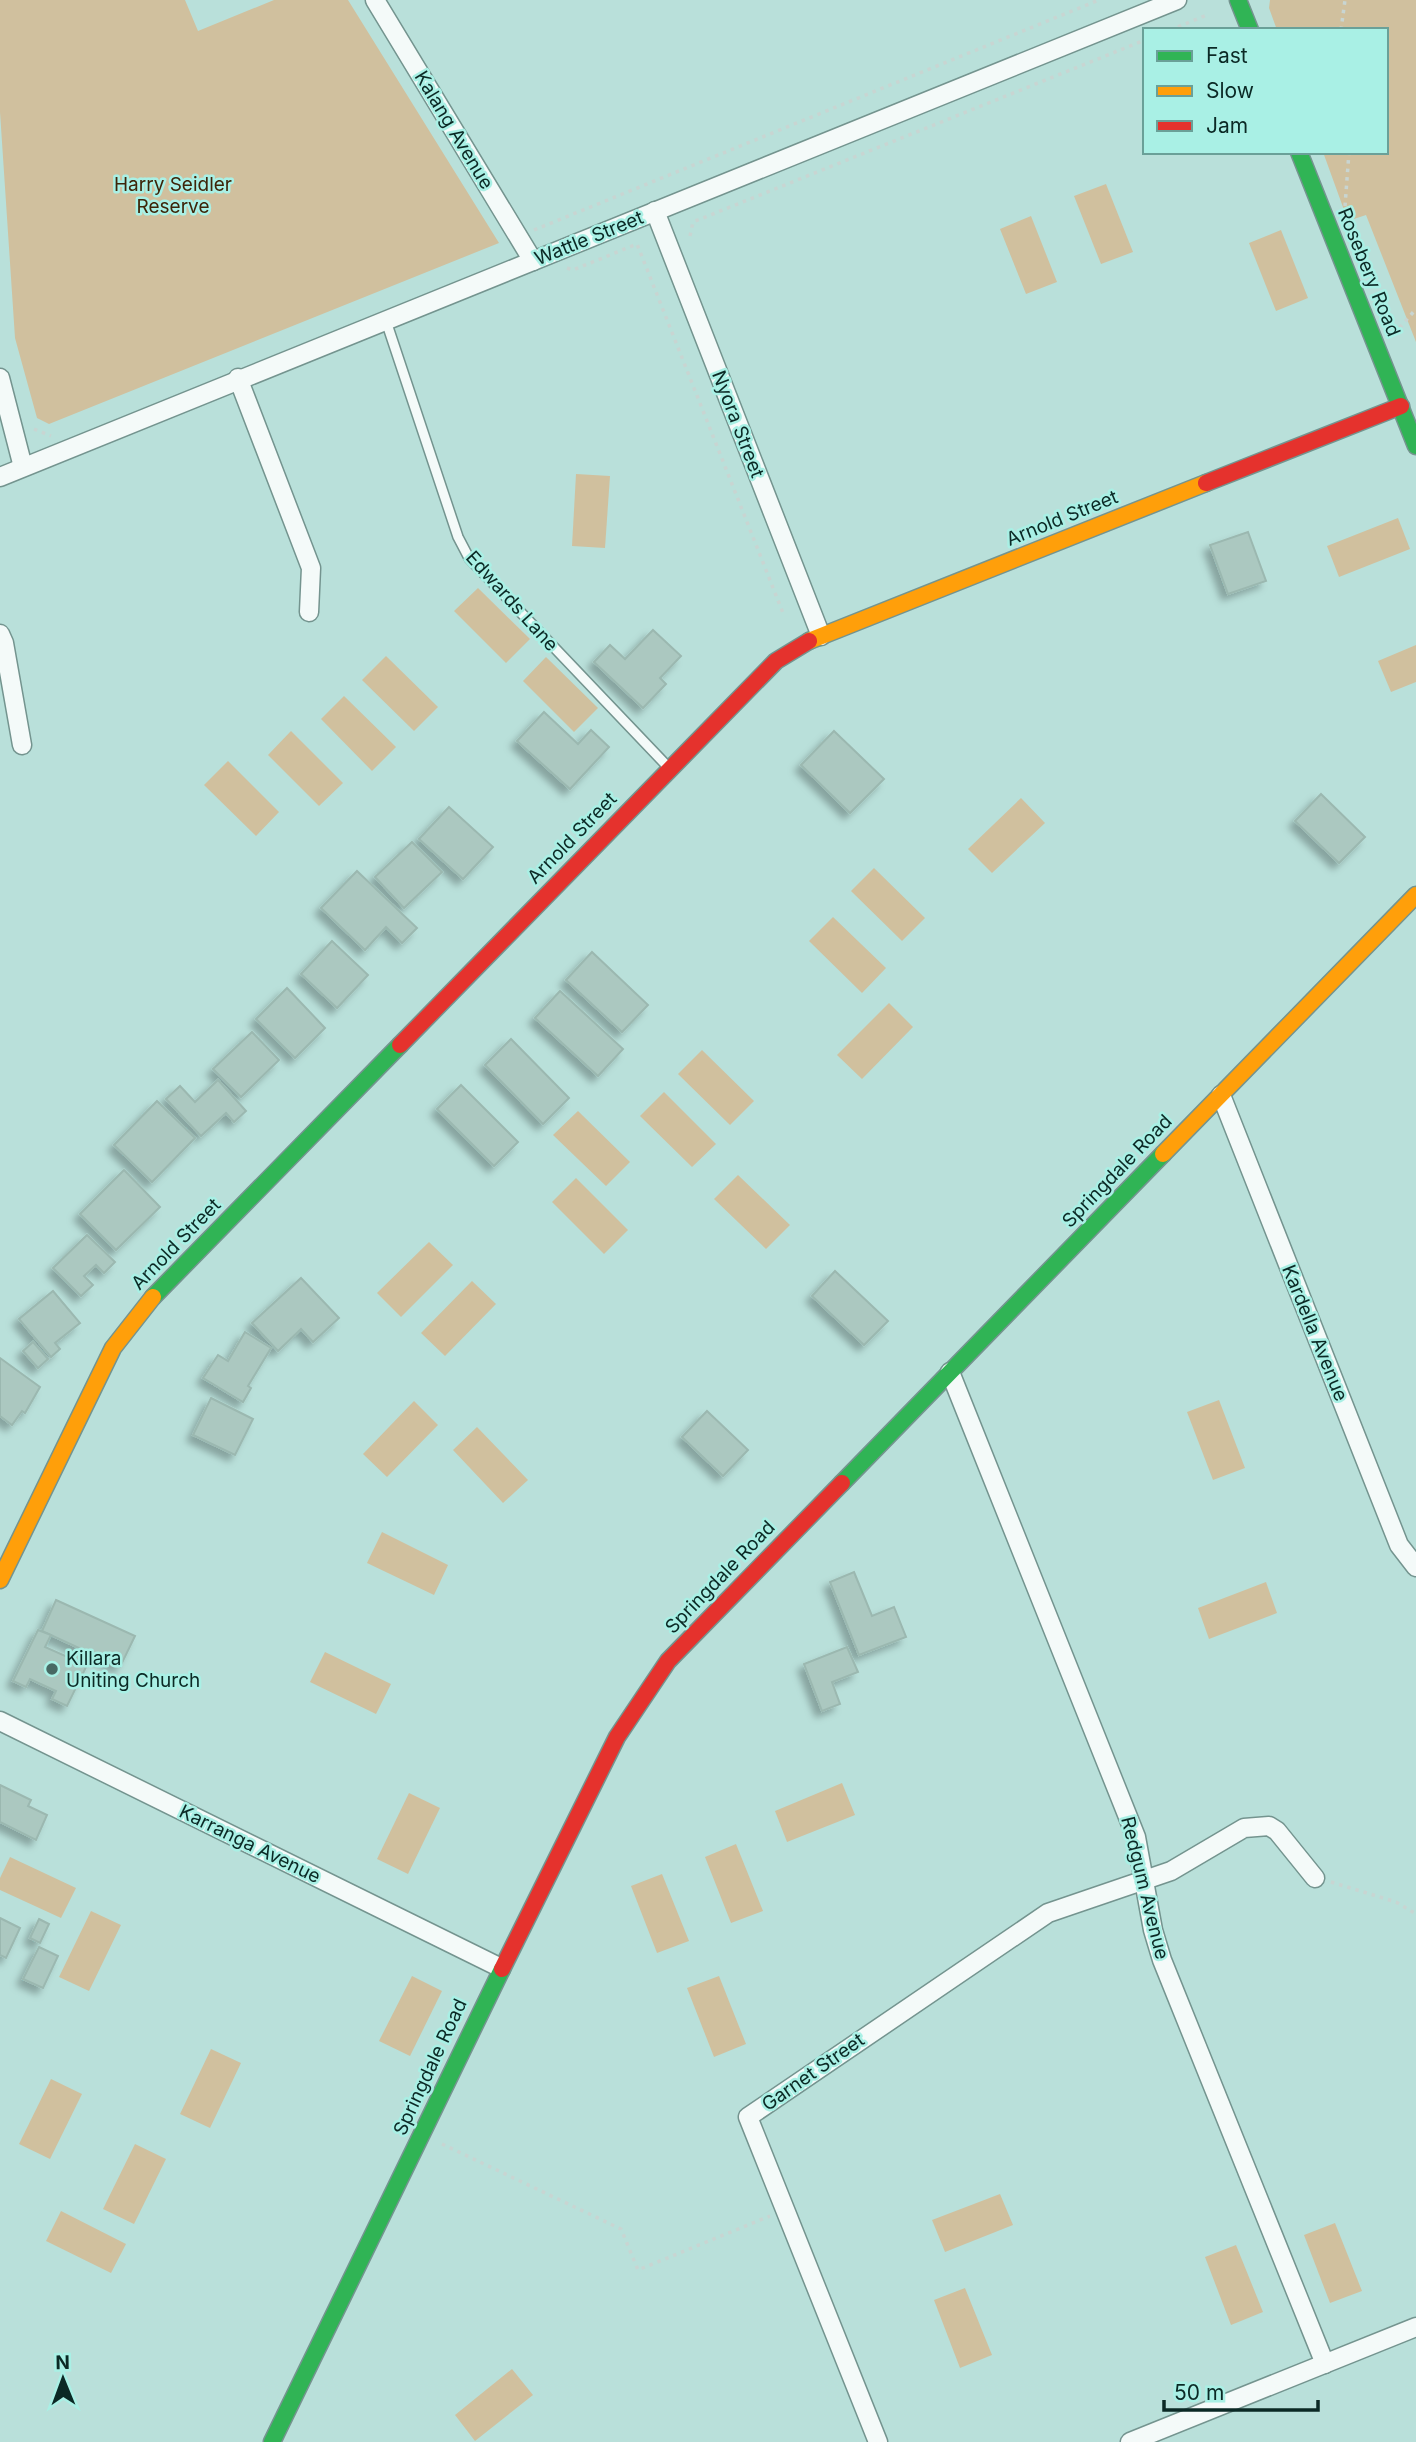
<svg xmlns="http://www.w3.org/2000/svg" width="1416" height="2442" font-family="Inter,sans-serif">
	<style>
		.green { fill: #d0c09e }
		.building { fill: #abc8c0; stroke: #9bb8b0; stroke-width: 2; filter: url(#shadow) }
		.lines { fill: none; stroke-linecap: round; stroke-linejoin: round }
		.lane-casing { stroke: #74948f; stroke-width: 12 }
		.street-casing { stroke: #74948f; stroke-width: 21 }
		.fast-casing { stroke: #74948f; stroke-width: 19 }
		.slow-casing { stroke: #74948f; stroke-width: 19 }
		.jam-casing { stroke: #74948f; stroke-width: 19 }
		.path { stroke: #c8d5d2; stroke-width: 3.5; stroke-dasharray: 3.5 5; stroke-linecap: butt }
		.lane { stroke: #f4faf9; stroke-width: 9 }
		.street { stroke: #f4faf9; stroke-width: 18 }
		.fast { stroke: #30b455; stroke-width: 16 }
		.slow { stroke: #ff9f0a; stroke-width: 16 }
		.jam { stroke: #e5322d; stroke-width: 16 }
		.poi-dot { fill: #486964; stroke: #a9f0e5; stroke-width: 2.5 }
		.labels { text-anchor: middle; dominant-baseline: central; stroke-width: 5; stroke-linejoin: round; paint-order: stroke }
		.street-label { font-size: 19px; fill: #0b2925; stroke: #a9f0e5 }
		.park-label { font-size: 19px; fill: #3e2408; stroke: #a9f0e5 }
		.poi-label { font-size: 19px; fill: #0b2925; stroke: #a9f0e5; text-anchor: start }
	</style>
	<defs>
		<filter id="shadow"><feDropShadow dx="-6" dy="6" stdDeviation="3.5" flood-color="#0004"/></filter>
	</defs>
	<rect width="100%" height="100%" fill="#b9e0da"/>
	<g class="green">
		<polygon points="0,0 185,0 198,31 274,0 348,0 499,243 49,424 37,418 15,338 0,112"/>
		<polygon points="1270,0 1416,0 1416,342 1366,215 1348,221 1323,152 1386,152 1386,30 1277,30 1269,8"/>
		<polygon points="1106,184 1133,252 1101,264 1074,196"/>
		<polygon points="1031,216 1057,282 1026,294 1000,229"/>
		<polygon points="1281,230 1308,298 1276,311 1249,243"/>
		<polygon points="576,474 610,476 605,548 572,546"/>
		<polygon points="1398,518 1410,549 1339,577 1327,546"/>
		<polygon points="478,588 530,639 506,663 454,611"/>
		<polygon points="1416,645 1416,682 1391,692 1378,661"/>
		<polygon points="386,656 438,707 414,731 362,680"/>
		<polygon points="546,657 598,708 574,732 523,681"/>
		<polygon points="344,696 396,747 372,771 321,719"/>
		<polygon points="291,731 343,783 319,806 268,755"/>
		<polygon points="228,761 279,812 256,836 204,785"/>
		<polygon points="1021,798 1045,823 992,873 968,849"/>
		<polygon points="874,868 925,918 902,941 851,891"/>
		<polygon points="833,917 886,968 862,993 809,941"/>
		<polygon points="889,1003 913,1027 862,1079 837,1055"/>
		<polygon points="702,1050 754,1101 730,1125 678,1074"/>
		<polygon points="664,1092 716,1144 692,1167 640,1116"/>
		<polygon points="578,1111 630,1162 606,1186 553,1135"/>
		<polygon points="738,1175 790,1225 766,1249 714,1199"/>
		<polygon points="576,1178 628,1230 604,1254 552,1202"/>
		<polygon points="429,1242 453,1265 401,1317 377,1293"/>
		<polygon points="472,1281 496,1304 445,1356 421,1333"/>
		<polygon points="1219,1400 1245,1468 1213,1480 1187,1412"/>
		<polygon points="414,1401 438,1425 387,1477 363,1454"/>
		<polygon points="477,1427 528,1480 503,1503 453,1450"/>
		<polygon points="382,1532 448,1565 434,1595 367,1563"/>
		<polygon points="1266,1582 1277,1613 1209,1639 1198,1608"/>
		<polygon points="325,1652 391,1684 376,1714 310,1682"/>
		<polygon points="842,1783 855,1815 787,1842 775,1811"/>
		<polygon points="409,1793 440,1808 408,1874 377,1859"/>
		<polygon points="736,1844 763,1911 731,1923 705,1857"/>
		<polygon points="10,1857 76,1888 61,1918 0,1890 0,1878"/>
		<polygon points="662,1874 689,1941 657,1953 631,1886"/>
		<polygon points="91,1911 121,1925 89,1991 59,1977"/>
		<polygon points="412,1976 442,1991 410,2056 379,2041"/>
		<polygon points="719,1976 746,2044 714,2057 687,1988"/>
		<polygon points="211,2049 241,2063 210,2128 180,2114"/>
		<polygon points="51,2079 82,2094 50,2159 19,2144"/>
		<polygon points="135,2144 166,2159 134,2224 103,2209"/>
		<polygon points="1000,2194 1013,2225 945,2252 932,2220"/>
		<polygon points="61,2211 126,2244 111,2273 46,2241"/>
		<polygon points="1335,2223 1362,2291 1330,2303 1304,2235"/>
		<polygon points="1236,2245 1263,2312 1231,2325 1205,2257"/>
		<polygon points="965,2288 992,2355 960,2368 934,2300"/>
		<polygon points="512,2369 533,2395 475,2441 455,2415"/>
	</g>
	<g class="building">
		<polygon points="1248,532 1266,581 1228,594 1210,545"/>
		<polygon points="653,630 681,656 660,678 666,684 643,708 594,662 610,645 625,659"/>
		<polygon points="544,712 578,744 591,730 609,747 570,789 517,741"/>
		<polygon points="834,731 884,779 850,813 801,765"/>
		<polygon points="1321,794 1365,837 1339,863 1295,821"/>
		<polygon points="449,807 493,847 463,879 419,839"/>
		<polygon points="412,842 442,872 404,908 375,877"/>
		<polygon points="357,871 417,928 402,943 386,927 365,950 321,908"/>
		<polygon points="332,941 368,975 337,1008 301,974"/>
		<polygon points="592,952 648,1005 622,1032 566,980"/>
		<polygon points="287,988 325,1028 295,1058 256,1019"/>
		<polygon points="560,991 623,1049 598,1076 535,1018"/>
		<polygon points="252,1032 279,1060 241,1097 213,1069"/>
		<polygon points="511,1039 569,1098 543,1124 485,1065"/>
		<polygon points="218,1080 246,1111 234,1122 226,1113 201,1136 166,1099 180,1086 195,1102"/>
		<polygon points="461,1085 518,1142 494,1166 437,1109"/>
		<polygon points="157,1101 195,1138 152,1182 114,1145"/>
		<polygon points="124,1170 160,1207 116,1250 80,1214"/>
		<polygon points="87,1235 115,1262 104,1273 96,1265 84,1276 93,1285 81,1296 53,1268"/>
		<polygon points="835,1271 888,1321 864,1345 812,1296"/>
		<polygon points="301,1278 339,1318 313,1342 301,1329 278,1351 252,1323"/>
		<polygon points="53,1291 80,1323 55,1343 60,1349 51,1357 19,1319"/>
		<polygon points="245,1332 271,1348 248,1386 251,1388 243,1402 203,1378 218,1355 228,1361"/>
		<polygon points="33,1342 48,1359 38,1368 23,1351"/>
		<polygon points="0,1358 40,1387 25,1413 22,1411 12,1425 0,1416"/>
		<polygon points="211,1398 253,1419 235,1455 193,1435"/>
		<polygon points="707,1411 748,1450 723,1476 682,1437"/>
		<polygon points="854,1572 872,1616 894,1607 906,1637 859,1655 830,1582"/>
		<polygon points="56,1600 135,1636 120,1667 42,1631"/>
		<polygon points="38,1630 51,1635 45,1647 72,1659 77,1650 91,1657 67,1706 52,1699 56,1691 30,1679 26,1687 13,1681"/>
		<polygon points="847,1647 858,1672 832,1682 840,1704 822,1711 804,1664"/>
		<polygon points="0,1785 31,1800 28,1806 47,1815 36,1840 0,1822"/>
		<polygon points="0,1918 20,1928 6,1958 0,1955"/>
		<polygon points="39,1919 49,1924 40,1943 30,1938"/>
		<polygon points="39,1947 58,1956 43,1988 23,1979"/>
	</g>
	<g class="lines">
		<g class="lane-casing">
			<polyline id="lane" points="386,321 458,537 469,558 669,768"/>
		</g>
		<g class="street-casing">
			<g id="street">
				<polyline points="375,0 533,261"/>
				<polyline points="655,211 821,636"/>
				<polyline points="0,378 23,467"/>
				<polyline points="238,378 311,568 309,612"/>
				<polyline points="0,477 1177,0"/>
				<polyline points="0,634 4,643 22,745"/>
				<polyline points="1221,1095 1399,1545 1416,1567"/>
				<polyline points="950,1372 1136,1837 1153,1930 1162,1960 1325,2364"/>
				<polyline points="0,1721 499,1967"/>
				<polyline points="878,2442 748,2117 1048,1913 1171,1871 1244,1828 1269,1826 1277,1831 1315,1878"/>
				<polyline points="1130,2442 1416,2327"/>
			</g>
		</g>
		<g class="fast-casing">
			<g id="fast">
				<polyline points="1238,0 1250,30"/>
				<polyline points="1299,152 1416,446"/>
				<polyline points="153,1297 400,1045"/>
				<polyline points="842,1483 1163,1154"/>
				<polyline points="272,2442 502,1969"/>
			</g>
		</g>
		<g class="slow-casing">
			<g id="slow">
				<polyline points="809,641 1206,483"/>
				<polyline points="1163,1154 1416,895"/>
				<polyline points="0,1580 113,1348 153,1297"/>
			</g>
		</g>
		<g class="jam-casing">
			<g id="jam">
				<polyline points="1206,483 1401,406"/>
				<polyline points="400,1045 776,661 809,641"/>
				<polyline points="502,1969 617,1737 668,1661 842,1483"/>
			</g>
		</g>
		<g class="path">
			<polyline points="1170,30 1207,15"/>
			<polyline points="1341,30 1345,0"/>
			<polyline points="1345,206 1349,152"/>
			<polyline points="534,230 1099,0"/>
			<polyline points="690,236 693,222 1145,40"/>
			<polyline points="567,268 573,270 637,244 783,613"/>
			<polyline points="1394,334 1416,309"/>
			<polyline points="34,429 51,436"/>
			<polyline points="1331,1882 1396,1902 1416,1914"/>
			<polyline points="442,2144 621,2229 638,2270 770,2216"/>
		</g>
		<use href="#lane" class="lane"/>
		<use href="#street" class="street"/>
		<use href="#fast" class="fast"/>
		<use href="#slow" class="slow"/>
		<use href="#jam" class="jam"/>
	</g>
	<circle class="poi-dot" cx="52" cy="1669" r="7"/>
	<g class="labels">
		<g class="street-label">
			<text transform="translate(454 130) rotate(59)">Kalang Avenue</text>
			<text transform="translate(589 238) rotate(-22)">Wattle Street</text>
			<text transform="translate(1369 272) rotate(68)">Rosebery Road</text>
			<text transform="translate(738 424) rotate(69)">Nyora Street</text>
			<text transform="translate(1062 518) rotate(-22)">Arnold Street</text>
			<text transform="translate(512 601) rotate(48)">Edwards Lane</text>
			<text transform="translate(572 838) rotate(-46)">Arnold Street</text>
			<text transform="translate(1117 1171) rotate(-46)">Springdale Road</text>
			<text transform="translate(176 1244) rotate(-46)">Arnold Street</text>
			<text transform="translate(1315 1333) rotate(68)">Kardella Avenue</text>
			<text transform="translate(720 1577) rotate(-46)">Springdale Road</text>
			<text transform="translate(250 1844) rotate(26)">Karranga Avenue</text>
			<text transform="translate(1145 1888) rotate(76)">Redgum Avenue</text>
			<text transform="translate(430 2067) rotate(-65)">Springdale Road</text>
			<text transform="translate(813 2072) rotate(-35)">Garnet Street</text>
		</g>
		<g class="park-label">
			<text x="173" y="184">Harry Seidler<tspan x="173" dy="22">Reserve</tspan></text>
		</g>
		<g class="poi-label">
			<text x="66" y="1658">Killara<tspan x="66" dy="22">Uniting Church</tspan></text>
		</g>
	</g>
	<rect x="1143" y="28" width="245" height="126" fill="#a9f0e5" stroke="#6aa098" stroke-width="2"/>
	<rect x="1157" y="51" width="35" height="10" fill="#30b455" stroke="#6aa098" stroke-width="2"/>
	<text x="1206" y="63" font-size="21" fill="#0b2925">Fast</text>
	<rect x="1157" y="86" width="35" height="10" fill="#ff9f0a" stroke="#6aa098" stroke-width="2"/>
	<text x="1206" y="98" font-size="21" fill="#0b2925">Slow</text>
	<rect x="1157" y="121" width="35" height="10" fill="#e5322d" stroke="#6aa098" stroke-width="2"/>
	<text x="1206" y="133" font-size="21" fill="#0b2925">Jam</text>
	<g transform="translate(63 2379) rotate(359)" stroke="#a9f0e5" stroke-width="5" paint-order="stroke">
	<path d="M0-5L12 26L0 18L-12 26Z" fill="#0b2925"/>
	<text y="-10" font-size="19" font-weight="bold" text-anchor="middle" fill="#0b2925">N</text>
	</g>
	<path d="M1164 2400v10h154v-10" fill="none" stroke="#0b2925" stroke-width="3.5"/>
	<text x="1174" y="2400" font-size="21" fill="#0b2925" stroke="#a9f0e5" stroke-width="5" paint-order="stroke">50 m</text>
</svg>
